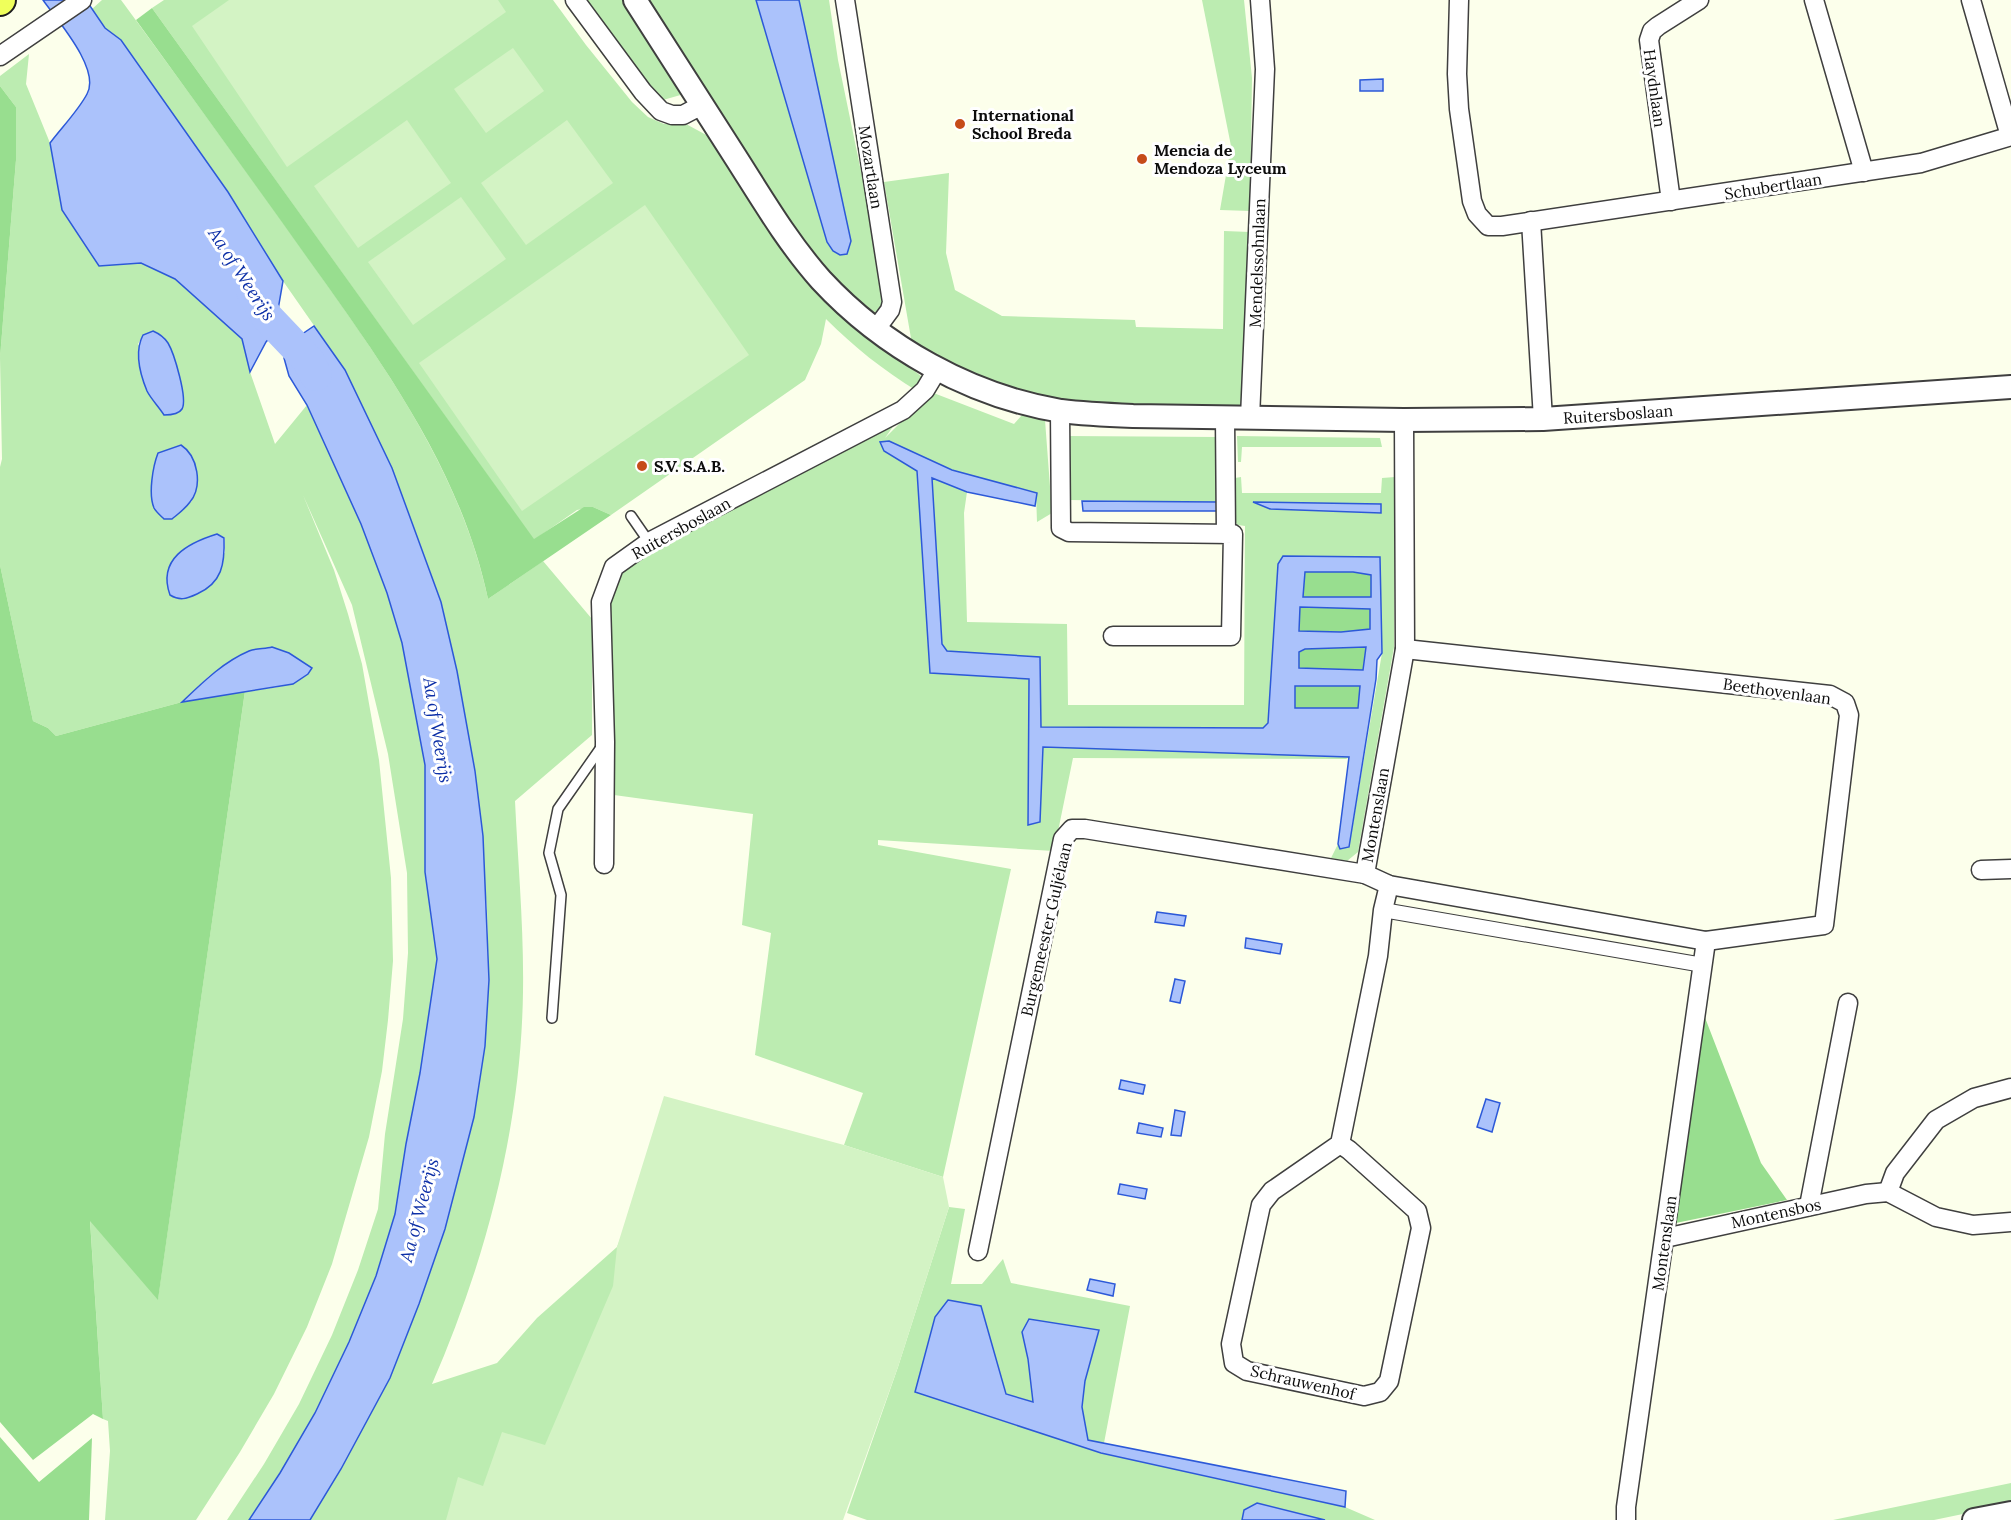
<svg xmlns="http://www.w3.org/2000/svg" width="2011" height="1520" font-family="Lora,serif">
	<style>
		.green { fill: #bcecb1; fill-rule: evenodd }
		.forest { fill: #98de8f }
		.pitch { fill: #d3f3c4 }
		.water { fill: #abc2fb; stroke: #2c59d8; stroke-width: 1.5; fill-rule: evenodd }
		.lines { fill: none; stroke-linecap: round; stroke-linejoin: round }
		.river { stroke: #abc2fb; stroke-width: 32 }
		.service-casing { stroke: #3f3f3f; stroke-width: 12 }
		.pedestrian-casing { stroke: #3f3f3f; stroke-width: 16 }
		.minor-casing { stroke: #3f3f3f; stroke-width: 21 }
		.tertiary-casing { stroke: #3f3f3f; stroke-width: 26 }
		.primary-casing { stroke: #1d1d1d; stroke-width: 32 }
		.service { stroke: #fff; stroke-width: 9 }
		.pedestrian { stroke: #fff; stroke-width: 14 }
		.minor { stroke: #fff; stroke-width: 18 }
		.tertiary { stroke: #fff; stroke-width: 22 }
		.primary { stroke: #efff5b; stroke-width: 28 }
		.poi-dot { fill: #c64c19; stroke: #fff; stroke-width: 2 }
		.labels { text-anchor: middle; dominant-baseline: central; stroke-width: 6; stroke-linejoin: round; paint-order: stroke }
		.street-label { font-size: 16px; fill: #0c0c0c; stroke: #fff }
		.poi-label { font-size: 16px; font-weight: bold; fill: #0c0c0c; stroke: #fff; text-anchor: start }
		.water-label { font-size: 18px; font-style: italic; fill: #0c2fa7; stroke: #fff }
	</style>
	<rect width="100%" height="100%" fill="#fcffeb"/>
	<g class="green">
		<path d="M 102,0 L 121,0 L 124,4 C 184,86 244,168 303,251 C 379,358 460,468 488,599 L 543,561 L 592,619 L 592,735 L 515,801 C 518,864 524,928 523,992 C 521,1128 486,1260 432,1384 L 497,1363 L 537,1318 L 617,1247 L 670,1115 L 923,1207 L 521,1520 L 310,1520 L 341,1469 L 390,1378 L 419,1304 L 445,1229 L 474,1117 L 485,1046 L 489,980 L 487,909 L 475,771 L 457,671 L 441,601 L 392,468 L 345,370 L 283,281 L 228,192 L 121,40 L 105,28 L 92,9 Z"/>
		<path d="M 164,0 L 553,0 L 586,45 L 632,102 L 648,117 L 664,124 L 686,124 L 710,137 L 830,302 L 922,377 L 917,391 C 883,370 854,347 826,319 L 821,344 L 805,380 L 611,515 L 593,507 L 577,510 L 534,540 L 152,8 Z"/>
		<polygon points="584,0 624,0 684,94 663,100 655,97"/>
		<path d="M 646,0 L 756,0 L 827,242 L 851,241 L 799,0 L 829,0 L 838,60 L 888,302 L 877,313 C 845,297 817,258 795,231 Z"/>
		<polygon points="1202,0 1244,0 1252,78 1250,211 1220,210 1231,146"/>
		<path d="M 29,54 L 26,84 L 50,143 L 62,210 L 99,266 L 141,263 L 175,279 L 242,339 L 250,372 L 275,444 L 307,405 L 361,524 L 387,593 L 402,643 L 425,765 L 425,872 L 437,959 L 420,1073 L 406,1144 L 395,1214 L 376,1276 L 349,1342 L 315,1413 L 280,1473 L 249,1520 L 227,1520 L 264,1464 L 299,1404 L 332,1335 L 358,1270 L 378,1209 L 385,1134 L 403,1019 L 408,953 L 407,873 L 388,754 L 352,605 L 303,495 L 334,570 L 348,614 L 362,664 L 379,760 L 391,878 L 393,961 L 388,1020 L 382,1071 L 369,1137 L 332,1264 L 307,1327 L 274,1394 L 240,1452 L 196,1520 L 105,1520 L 110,1451 L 108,1421 L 103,1419 L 90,1220 L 158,1299 L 245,691 C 268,688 297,689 312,668 L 273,647 L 251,650 L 209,676 L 182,702 L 56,736 L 48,728 L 33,721 L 0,565 L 0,467 L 2,459 L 0,358 L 16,160 L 16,107 L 0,86 L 0,76 ZM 143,335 L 169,345 C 174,359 189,398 180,411 L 138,344 ZM 181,445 L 192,501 L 172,519 L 159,453 ZM 217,534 L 225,538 L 225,553 L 168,570 C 180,548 194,541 217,534 Z"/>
		<polygon points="949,173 946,253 955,290 1002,316 1135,320 1136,327 1223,329 1224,231 1250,232 1243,408 1067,404 978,378 912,344 884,182"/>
		<polygon points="931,392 1014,424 1022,415 1045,420 1052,513 1037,522 1036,493 952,470 889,441 884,451 917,471 930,673 1029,679 1028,825 1040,822 1043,747 1350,757 1346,759 1073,758 1054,851 878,840 878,845 1011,869 943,1177 844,1145 863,1093 755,1055 771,933 742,925 753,814 614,795 612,783 606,632 612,583 627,562 899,418 885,438"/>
		<polygon points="1067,436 1218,437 1218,502 1070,500"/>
		<polygon points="1237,436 1380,438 1382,447 1242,447 1241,462 1238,462"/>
		<path d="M 932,477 L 967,492 L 964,513 L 967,622 L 1067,624 L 1068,705 L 1244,705 L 1245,526 L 1238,525 L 1232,519 L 1232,486 L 1235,478 L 1241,477 L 1242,493 L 1381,493 L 1382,478 L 1395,477 L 1394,647 L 1358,852 L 1347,861 L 1331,858 L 1338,844 L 1340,849 L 1349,847 L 1382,653 L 1380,557 L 1283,556 L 1268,723 L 1263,728 L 1041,727 L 1040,657 L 946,651 L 942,644 ZM 1255,502 L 1381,504 L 1381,512 L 1270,509 Z"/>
		<polygon points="949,1207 965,1209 951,1284 982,1284 1003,1259 1011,1283 1130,1306 1104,1443 1088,1440 1082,1407 1085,1381 1099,1330 1022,1332 1028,1359 1034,1402 1006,1394 981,1307 916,1392 1101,1453 1345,1507 1375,1520 1325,1520 1257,1503 1245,1510 1242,1520 867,1520 847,1513 898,1367"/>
		<polygon points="2011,1483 2011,1504 1934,1520 1833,1520"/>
	</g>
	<g class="forest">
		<path d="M 152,8 L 534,539 L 584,507 L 593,507 L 611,515 L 488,599 C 461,470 381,361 306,256 C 250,177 193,99 136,20 Z"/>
		<polygon points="0,86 16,107 16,160 0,358"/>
		<polygon points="0,565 33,721 48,728 56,736 182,702 245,691 158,1300 90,1221 103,1419 93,1414 33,1460 0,1422"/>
		<polygon points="1304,572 1353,572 1372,575 1371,597 1303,597"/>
		<polygon points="1300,606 1371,609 1370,629 1341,632 1299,631"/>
		<polygon points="1366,647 1363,670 1299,668 1299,652 1305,649"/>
		<polygon points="1294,686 1360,686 1358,708 1295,709"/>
		<polygon points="1704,1015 1761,1163 1787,1200 1671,1224"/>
		<polygon points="0,1437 39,1482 92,1438 89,1520 0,1520"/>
	</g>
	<g class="pitch">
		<polygon points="229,0 498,0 506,12 287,167 192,26"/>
		<polygon points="513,48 544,91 486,133 454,89"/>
		<polygon points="407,120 451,183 358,248 314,186"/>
		<polygon points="567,120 613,183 526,245 481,183"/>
		<polygon points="461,197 506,259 413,325 368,262"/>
		<polygon points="645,205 749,355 522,511 419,363"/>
		<polygon points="664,1096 844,1145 943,1177 949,1207 898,1367 843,1520 446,1520 458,1477 483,1486 502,1432 545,1445 613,1286 617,1247"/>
	</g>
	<g class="water">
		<path d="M 43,0 L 86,0 L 105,28 L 121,40 L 228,192 L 283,281 L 274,333 L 266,342 L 250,372 L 242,339 L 175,279 L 141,263 L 99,266 L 62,210 L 50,143 C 62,127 78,111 87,94 C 101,69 57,20 43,0 Z"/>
		<polygon points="756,0 799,0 851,241 847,254 840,255 833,251 827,242"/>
		<polygon points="1383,79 1383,91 1360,91 1360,80"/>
		<polygon points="314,326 345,370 392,468 441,602 457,671 475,771 483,836 489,980 485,1046 474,1117 445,1229 419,1304 390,1378 341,1469 310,1520 249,1520 280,1473 315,1413 349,1342 376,1276 395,1214 406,1144 420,1073 437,959 425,872 425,765 402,643 387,593 361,524 307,405 289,376 284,358 292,341"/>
		<path d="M 153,331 C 160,334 164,337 168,343 C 174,353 188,399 182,409 C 179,414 170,415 164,415 C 159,407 151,399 147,391 C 140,374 134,352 143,335 Z"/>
		<path d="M 889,441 L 952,470 L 1037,493 L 1035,506 L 967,492 L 932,478 L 942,644 L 947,651 L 1040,657 L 1041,727 L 1263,728 L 1268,723 L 1278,564 L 1283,556 L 1380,557 L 1382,653 L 1377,660 L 1376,679 L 1349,847 L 1340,849 L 1338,844 L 1349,757 L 1043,747 L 1040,822 L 1028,825 L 1029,679 L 930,673 L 917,471 L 884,451 L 880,442 ZM 1353,572 L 1371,575 L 1371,597 L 1303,597 L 1305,572 ZM 1300,607 L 1370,609 L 1370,629 L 1341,632 L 1299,631 ZM 1366,647 L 1363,670 L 1299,668 L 1299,652 L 1305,649 ZM 1360,686 L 1358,708 L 1295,708 L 1295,686 Z"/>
		<path d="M 181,445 C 198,456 203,486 190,502 C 185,509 178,514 172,519 L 164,519 C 161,516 156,512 154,508 C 148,494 153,466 158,453 Z"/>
		<polygon points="1082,501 1218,502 1217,511 1083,511"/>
		<polygon points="1253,502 1381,504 1381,513 1270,509"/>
		<path d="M 217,534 L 224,538 C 225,564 222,583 197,594 C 186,599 180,601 170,595 C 157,559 188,543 217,534 Z"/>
		<path d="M 272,647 L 289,653 L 312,668 L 308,674 L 293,684 L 182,702 C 202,683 223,662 249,651 C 256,648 265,649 272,647 Z"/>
		<polygon points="1157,912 1186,916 1184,926 1155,922"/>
		<polygon points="1246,938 1282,944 1280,954 1245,948"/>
		<polygon points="1175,979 1185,981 1180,1003 1170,1001"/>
		<polygon points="1121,1080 1145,1085 1143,1094 1119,1089"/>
		<polygon points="1486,1099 1500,1103 1492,1132 1477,1127"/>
		<polygon points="1175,1110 1185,1112 1181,1136 1171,1135"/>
		<polygon points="1139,1123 1163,1128 1161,1137 1137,1133"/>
		<polygon points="1120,1184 1147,1189 1145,1199 1118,1194"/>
		<polygon points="1090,1279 1115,1284 1113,1296 1087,1290"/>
		<polygon points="948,1300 981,1306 1006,1394 1033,1402 1028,1359 1022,1332 1029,1319 1099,1330 1085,1381 1082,1407 1088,1440 1346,1491 1345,1507 1101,1453 915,1392 935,1317"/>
		<polygon points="1257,1503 1325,1520 1242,1520 1244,1510"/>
	</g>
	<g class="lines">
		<polyline class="river" points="252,291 267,317 308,360 316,375"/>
		<g class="service-casing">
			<g id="service">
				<polyline points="631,516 649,542"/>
				<polyline points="552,1018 561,895 549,853 558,809 602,746"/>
			</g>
		</g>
		<g class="pedestrian-casing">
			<polyline id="pedestrian" points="1383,910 1703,965"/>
		</g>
		<g class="minor-casing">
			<g id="minor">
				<polyline points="575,0 643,92 661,111 672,115 683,115 702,105"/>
				<polyline points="845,0 892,302 890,310 876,329"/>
				<polyline points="1459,0 1457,74 1459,109 1472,201 1477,214 1488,226 1502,226 1921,163 2011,136"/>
				<polyline points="1814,0 1864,172"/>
				<polyline points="1971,0 2010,136"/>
				<polyline points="0,56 82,0"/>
				<polyline points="1671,201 1649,40 1652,31 1658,26 1699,0"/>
				<polyline points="1531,221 1543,419"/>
				<polyline points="1060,411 1061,528 1069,532 1233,534 1231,636 1113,636"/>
				<polyline points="1225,418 1226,534"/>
				<polyline points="1250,418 1265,69 1260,0"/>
				<polyline points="1404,420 1405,649 1365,874 1389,885 1706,941 1626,1507 1626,1520"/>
				<polyline points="1405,649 1830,695 1845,703 1849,715 1824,925 1706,941"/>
				<polyline points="604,864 605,742 601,602 614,567 649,542 903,410 925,390 937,370"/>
				<polyline points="1981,870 2011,869"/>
				<polyline points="1340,1144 1349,1150 1417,1211 1421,1228 1389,1381 1380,1392 1364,1396 1247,1371 1234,1363 1231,1344 1261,1205 1272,1191 1340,1144 1378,956 1383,910 1389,885"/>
				<polyline points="1888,1192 1895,1173 1936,1120 1974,1098 2011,1088"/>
				<polyline points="1809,1206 1848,1003"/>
				<polyline points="1665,1238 1866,1194 1888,1192 1936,1217 1973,1225 2011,1222"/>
				<polyline points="978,1251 1063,839 1072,829 1085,829 1365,874"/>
			</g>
		</g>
		<g class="tertiary-casing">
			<g id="tertiary">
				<path d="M 635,0 C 669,54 704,107 738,161 C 764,202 789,244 821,280 C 883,347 970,396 1061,411 C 1085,414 1109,415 1133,416 L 1404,420 L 1543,419 L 2011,387"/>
				<polyline points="1974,1520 2011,1513"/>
			</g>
		</g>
		<g class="primary-casing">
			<polyline id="primary" points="0,1 1,0"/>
		</g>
		<use href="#service" class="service"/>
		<use href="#pedestrian" class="pedestrian"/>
		<use href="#minor" class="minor"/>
		<use href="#tertiary" class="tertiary"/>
		<use href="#primary" class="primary"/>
	</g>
	<g class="poi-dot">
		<circle cx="960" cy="124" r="6"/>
		<circle cx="1142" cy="159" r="6"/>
		<circle cx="642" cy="466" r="6"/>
	</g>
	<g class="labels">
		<g class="street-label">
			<text transform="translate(1655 88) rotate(82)">Haydnlaan</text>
			<text transform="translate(871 167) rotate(81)">Mozartlaan</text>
			<text transform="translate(1773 186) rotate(-9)">Schubertlaan</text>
			<text transform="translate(1257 263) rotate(-88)">Mendelssohnlaan</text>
			<text transform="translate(1618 414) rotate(-4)">Ruitersboslaan</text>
			<text transform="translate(681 528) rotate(-29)">Ruitersboslaan</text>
			<text transform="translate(1777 691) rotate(8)">Beethovenlaan</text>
			<text transform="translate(1375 815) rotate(-80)">Montenslaan</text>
			<text transform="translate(1046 929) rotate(-77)">Burgemeester Guljélaan</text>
			<text transform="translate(1776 1213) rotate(-12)">Montensbos</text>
			<text transform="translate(1664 1243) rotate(-82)">Montenslaan</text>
			<text transform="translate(1303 1382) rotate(13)">Schrauwenhof</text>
		</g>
		<g class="poi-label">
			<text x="972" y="115">International<tspan x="972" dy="18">School Breda</tspan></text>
			<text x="1154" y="150">Mencia de<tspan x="1154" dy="18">Mendoza Lyceum</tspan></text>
			<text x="654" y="466">S.V. S.A.B.</text>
		</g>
		<g class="water-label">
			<text transform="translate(242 274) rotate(57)">Aa of Weerijs</text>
			<text transform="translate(438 730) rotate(81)">Aa of Weerijs</text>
			<text transform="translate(419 1210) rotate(-75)">Aa of Weerijs</text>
		</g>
	</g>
</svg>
